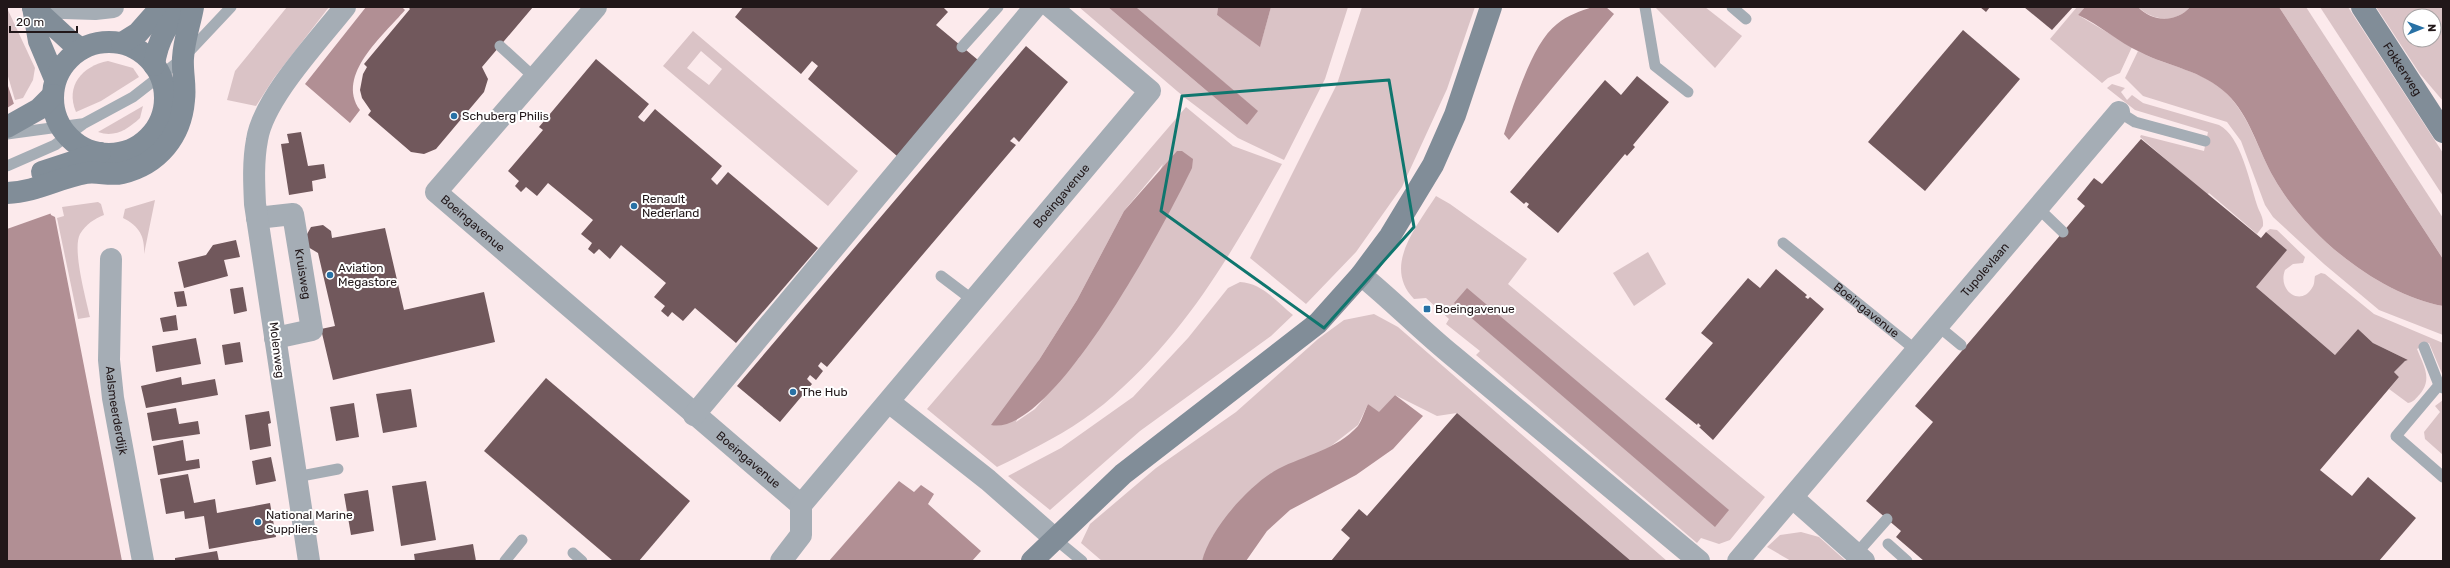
<svg xmlns="http://www.w3.org/2000/svg" width="2450" height="568" font-family="Rubik,sans-serif">
	<style>
		.green { fill: #dac3c6; fill-rule: evenodd }
		.water { fill: #b18f94 }
		.pier { fill: #fceaec }
		.building { fill: #71585c }
		.lines { fill: none; stroke-linecap: round; stroke-linejoin: round }
		.lane { stroke: #a5adb5; stroke-width: 11 }
		.street { stroke: #a5adb5; stroke-width: 22 }
		.secondary { stroke: #818d98; stroke-width: 22 }
		.marked { fill: none; stroke: #0f766e; stroke-width: 3; stroke-linejoin: round }
		.poi-dot { fill: #2871a5; stroke: #fff; stroke-width: 1.5 }
		.labels { text-anchor: middle; dominant-baseline: central; stroke-width: 4; stroke-linejoin: round; paint-order: stroke }
		.street-label { font-size: 12px; fill: #211719; stroke: #fff }
		.poi-label { font-size: 12px; fill: #211719; stroke: #fff; text-anchor: start }
	</style>
	<rect width="100%" height="100%" fill="#fceaec"/>
	<g class="green">
		<polygon points="287,7 329,7 274,78 256,106 227,100 235,71"/>
		<polygon points="1079,7 1108,7 1247,125 1257,111 1136,7 1218,7 1217,15 1260,46 1271,7 1348,7 1325,79 1284,160 1238,138 1184,97"/>
		<polygon points="1362,7 1475,7 1447,89 1402,187 1356,252 1306,304 1250,258 1337,84"/>
		<polygon points="1655,7 1705,7 1742,36 1715,68"/>
		<polygon points="2077,7 2085,7 2078,15 2132,47 2120,73 2108,78 2102,83 2050,39"/>
		<path d="M 2138,7 L 2190,7 C 2175,24 2153,21 2138,7 Z"/>
		<polygon points="2279,7 2306,7 2443,218 2443,259"/>
		<polygon points="2320,7 2348,7 2443,153 2443,196"/>
		<path d="M 2376,7 L 2443,7 L 2443,101 L 2420,74 ZM 2410,16 L 2434,16 L 2434,40 L 2410,40 Z"/>
		<polygon points="7,8 35,68 33,80 23,98 15,100 7,73"/>
		<path d="M 693,31 L 858,171 L 828,206 L 663,66 ZM 701,51 L 722,69 L 709,85 L 687,68 Z"/>
		<path d="M 2138,51 C 2167,67 2202,69 2227,94 C 2250,117 2258,150 2274,178 C 2306,235 2378,294 2443,306 L 2443,335 L 2379,310 L 2324,264 L 2273,217 L 2265,205 L 2241,141 L 2227,122 L 2143,96 L 2125,78 Z"/>
		<path d="M 108,61 L 133,68 L 139,77 L 101,101 L 76,112 C 65,86 82,66 108,61 Z"/>
		<path d="M 2112,84 L 2125,88 L 2121,92 L 2127,100 L 2132,95 L 2143,103 L 2219,125 C 2241,136 2250,183 2257,205 C 2259,212 2264,217 2263,226 L 2257,234 L 2209,193 L 2207,195 L 2140,137 L 2141,135 L 2204,151 L 2208,132 L 2135,110 L 2107,88 Z"/>
		<path d="M 143,106 L 140,118 C 128,129 115,138 98,132 Z"/>
		<path d="M 1186,107 L 1233,146 L 1282,164 C 1230,255 1186,335 1104,404 C 1072,430 1034,449 997,467 L 927,409 ZM 1163,164 L 1079,358 L 1035,409 L 1016,422 L 1039,360 L 1077,300 L 1124,211 Z"/>
		<path d="M 1436,196 L 1450,204 L 1527,259 L 1508,284 L 1765,497 L 1730,540 L 1719,544 L 1701,538 L 1697,543 L 1476,355 L 1480,351 L 1446,324 L 1449,319 L 1426,298 L 1414,299 C 1382,266 1417,226 1436,196 Z"/>
		<path d="M 155,200 L 144,254 C 145,236 139,226 123,218 L 125,209 Z"/>
		<path d="M 98,202 L 101,204 L 104,215 C 94,219 86,224 80,234 C 72,249 86,299 90,317 L 78,319 L 57,218 L 64,216 L 62,207 Z"/>
		<path d="M 2270,229 L 2277,230 L 2305,257 L 2303,263 L 2293,264 L 2285,270 C 2277,291 2301,307 2312,288 C 2315,284 2314,280 2315,276 L 2321,273 L 2325,274 L 2374,314 L 2443,343 L 2443,376 L 2429,343 L 2417,349 C 2423,365 2433,378 2420,394 C 2416,398 2414,402 2408,403 L 2389,389 L 2399,377 L 2394,372 L 2405,361 L 2408,360 L 2373,343 L 2358,329 L 2335,355 L 2256,287 L 2266,232 Z"/>
		<polygon points="1648,252 1666,284 1634,306 1613,273"/>
		<path d="M 1240,282 C 1262,283 1277,302 1293,315 L 1271,336 L 1140,431 L 1050,510 L 1008,476 L 1061,448 L 1133,397 L 1188,338 L 1228,288 Z"/>
		<polygon points="1374,314 1398,327 1667,561 1631,561 1457,413 1437,416 1395,395 1379,413 1368,404 1358,425 1331,446 1229,514 1213,536 1202,561 1102,561 1081,543 1090,524 1156,468 1236,412 1318,339 1344,320"/>
		<polygon points="2443,400 2443,455 2425,439 2424,432 2440,412 2435,406"/>
		<polygon points="1801,532 1819,537 1846,561 1791,561 1767,547 1780,535"/>
	</g>
	<g class="water">
		<path d="M 366,7 L 402,7 L 405,10 C 384,35 335,75 360,110 L 350,123 L 305,84 Z"/>
		<polygon points="1108,7 1136,7 1258,111 1247,125"/>
		<polygon points="1218,7 1271,7 1260,47 1217,15"/>
		<path d="M 1593,7 L 1606,7 L 1614,14 L 1509,140 L 1504,134 C 1514,104 1532,43 1557,24 C 1568,15 1580,11 1593,7 Z"/>
		<path d="M 2085,7 L 2138,7 C 2152,22 2176,23 2190,7 L 2279,7 L 2443,259 L 2443,306 C 2378,294 2306,235 2274,178 C 2258,150 2250,116 2227,94 C 2202,70 2169,67 2140,52 C 2118,42 2100,25 2078,15 Z"/>
		<polygon points="7,83 51,215 55,217 122,561 7,561"/>
		<path d="M 1177,151 L 1182,151 L 1193,159 L 1192,168 C 1168,218 1053,438 991,425 L 1039,360 L 1077,300 L 1124,211 Z"/>
		<polygon points="1467,288 1729,510 1715,527 1454,303"/>
		<path d="M 1395,395 L 1423,416 L 1393,449 L 1356,475 L 1290,510 L 1267,531 L 1246,561 L 1202,561 C 1210,529 1249,485 1278,469 C 1305,455 1336,450 1358,426 C 1362,420 1365,410 1368,404 L 1379,412 Z"/>
		<polygon points="899,481 914,492 921,485 934,494 928,504 981,551 972,561 829,561"/>
	</g>
	<polygon class="pier" points="15,103 52,213 7,229 7,108"/>
	<g class="building">
		<polygon points="408,7 533,7 482,67 488,79 484,92 436,149 424,154 411,152 368,115 371,111 362,98 360,90 363,74 367,67 364,64 410,9"/>
		<polygon points="743,7 943,7 948,12 936,25 978,60 897,156 808,79 818,66 812,61 801,74 735,17"/>
		<polygon points="1980,7 1990,7 1986,12"/>
		<polygon points="2024,7 2073,7 2052,30"/>
		<polygon points="1963,30 2020,79 1925,191 1868,142"/>
		<polygon points="1026,46 1068,82 1019,142 1014,137 1010,141 1016,145 827,367 821,362 818,366 823,371 816,380 810,375 807,379 812,384 780,422 737,386"/>
		<polygon points="596,59 649,104 638,117 641,120 644,122 655,109 722,166 711,179 717,185 728,172 818,248 736,343 695,308 683,321 672,312 668,317 661,311 665,306 654,297 666,283 621,245 610,259 599,249 594,254 588,249 592,243 581,234 593,220 548,183 537,196 526,187 521,192 515,186 519,181 508,171 543,130 539,127"/>
		<polygon points="1637,76 1669,102 1633,145 1635,147 1627,156 1625,154 1558,233 1527,207 1529,204 1526,202 1524,204 1510,192 1605,80 1621,95"/>
		<polygon points="301,132 308,166 324,164 326,178 312,181 313,191 289,195 281,144 289,143 287,134"/>
		<polygon points="2141,139 2261,238 2266,232 2287,250 2256,287 2335,355 2358,329 2373,343 2408,360 2405,361 2394,372 2399,377 2320,470 2352,496 2368,477 2416,518 2379,561 1924,561 1896,537 1901,531 1866,501 1933,422 1915,406 2085,206 2077,199 2094,178 2102,184"/>
		<polygon points="323,225 331,231 332,238 385,228 404,310 484,292 495,342 333,380 321,329 335,326 318,253 308,247 306,236 311,227"/>
		<polygon points="236,240 240,257 224,260 228,276 184,288 178,262 206,255 213,245"/>
		<polygon points="1776,269 1807,295 1805,297 1808,299 1810,297 1824,309 1713,440 1699,427 1701,426 1698,423 1697,425 1665,399 1713,343 1701,333 1748,278 1760,288"/>
		<polygon points="243,287 247,311 234,314 230,289"/>
		<polygon points="184,291 187,306 177,307 174,292"/>
		<polygon points="176,315 178,330 163,332 160,318"/>
		<polygon points="196,338 201,364 156,372 152,346"/>
		<polygon points="240,342 243,362 225,365 222,345"/>
		<polygon points="181,377 182,385 215,379 218,395 146,408 141,386"/>
		<polygon points="546,378 690,501 639,561 613,561 484,451"/>
		<polygon points="411,389 417,427 383,433 376,394"/>
		<polygon points="354,403 359,437 336,441 330,407"/>
		<polygon points="176,408 179,424 198,421 200,434 152,441 147,413"/>
		<polygon points="269,411 271,423 268,424 271,446 250,450 245,415"/>
		<polygon points="1457,413 1631,561 1331,561 1350,538 1341,530 1359,509 1367,516"/>
		<polygon points="183,440 186,461 199,459 200,468 158,475 153,446"/>
		<polygon points="271,457 276,481 256,485 252,461"/>
		<polygon points="188,474 194,503 215,499 217,513 270,503 276,537 209,549 204,516 185,519 184,511 166,514 160,479"/>
		<polygon points="426,481 436,540 401,546 392,486"/>
		<polygon points="368,490 374,531 351,535 344,494"/>
		<polygon points="473,544 476,561 415,561 414,554"/>
		<polygon points="217,551 219,561 175,561 175,558"/>
	</g>
	<g class="lines">
		<g class="lane">
			<polyline points="1645,7 1655,66 1688,92"/>
			<polyline points="1732,7 1746,19"/>
			<polyline points="500,46 535,78"/>
			<polyline points="962,47 998,7"/>
			<polyline points="2119,112 2135,122 2205,141"/>
			<polyline points="7,134 81,124"/>
			<polyline points="7,166 55,145 83,124 133,97 183,58 231,7"/>
			<polyline points="2038,208 2063,232"/>
			<path id="s1" d="M 1783,243 L 1917,351"/>
			<polyline points="941,276 974,301"/>
			<polyline points="1938,326 1961,345"/>
			<polyline points="2424,347 2439,385 2443,388"/>
			<polyline points="2439,385 2396,436 2443,477"/>
			<polyline points="296,477 338,469"/>
			<polyline points="1054,538 1082,561"/>
			<polyline points="1888,544 1907,561"/>
			<polyline points="573,553 582,561"/>
			<polyline points="1856,554 1887,519"/>
			<polyline points="505,561 522,540"/>
		</g>
		<g class="street">
			<polyline points="33,7 95,9 113,7"/>
			<path id="s2" d="M 596,7 L 436,192 L 801,505"/>
			<path id="s3" d="M 257,218 L 293,214 L 312,330 L 275,338"/>
			<path id="s4" d="M 111,259 L 109,360 L 113,398 L 143,561"/>
			<path d="M 1361,275 C 1393,301 1421,330 1453,356 L 1699,561"/>
			<polyline points="889,402 988,480 1054,538"/>
			<polyline points="694,415 1035,7"/>
			<polyline points="1793,498 1864,561"/>
			<path d="M 309,561 L 255,204 C 254,183 253,161 257,140 C 263,99 319,40 345,7"/>
			<path id="s5" d="M 781,561 L 801,535 L 801,505 L 1150,91 L 1051,7"/>
			<path id="s6" d="M 1738,561 L 2119,112"/>
		</g>
		<g class="secondary">
			<polyline points="33,7 39,41 55,79"/>
			<polyline points="33,7 70,41 81,49"/>
			<path id="s7" d="M 2362,7 L 2443,132"/>
			<circle cx="109" cy="98" r="56"/>
			<polyline points="122,43 138,33 161,7"/>
			<path d="M 154,65 C 157,43 168,18 188,7"/>
			<polyline points="7,127 39,109 53,95"/>
			<polyline points="42,172 100,153"/>
			<path d="M 7,193 C 36,192 58,178 86,173 C 98,171 110,176 122,173 C 159,164 181,136 184,100 C 186,86 182,72 183,58 C 184,40 190,24 193,7"/>
			<polyline points="1032,561 1123,474 1318,323 1361,275 1390,236 1433,165 1455,115 1491,7"/>
		</g>
	</g>
	<path class="marked" d="M 1389,80 L 1414,227 L 1324,328 L 1161,211 L 1182,96 Z"/>
	<g class="poi-dot">
		<circle cx="454" cy="116" r="4"/>
		<circle cx="634" cy="206" r="4"/>
		<circle cx="330" cy="275" r="4"/>
		<rect x="1423" y="305" width="8" height="8" rx="2"/>
		<circle cx="793" cy="392" r="4"/>
		<circle cx="258" cy="522" r="4"/>
	</g>
	<g class="labels">
		<g class="street-label">
			<text stroke="none"><textPath href="#s7" startOffset="74">Fokkerweg</textPath></text>
			<text stroke="none"><textPath href="#s5" startOffset="467">Boeingavenue</textPath></text>
			<text stroke="none"><textPath href="#s2" startOffset="293">Boeingavenue</textPath></text>
			<text stroke="none"><textPath href="#s6" startOffset="382">Tupolevlaan</textPath></text>
			<text stroke="none"><textPath href="#s3" startOffset="97">Kruisweg</textPath></text>
			<text stroke="none"><textPath href="#s1" startOffset="107">Boeingavenue</textPath></text>
			<text transform="translate(277 350) rotate(83)">Molenweg</text>
			<text stroke="none"><textPath href="#s4" startOffset="152">Aalsmeerderdijk</textPath></text>
			<text stroke="none"><textPath href="#s2" startOffset="656">Boeingavenue</textPath></text>
		</g>
		<g class="poi-label">
			<text x="462" y="116">Schuberg Philis</text>
			<text x="642" y="199">Renault<tspan x="642" dy="14">Nederland</tspan></text>
			<text x="338" y="268">Aviation<tspan x="338" dy="14">Megastore</tspan></text>
			<text x="1435" y="309">Boeingavenue</text>
			<text x="801" y="392">The Hub</text>
			<text x="266" y="515">National Marine<tspan x="266" dy="14">Suppliers</tspan></text>
		</g>
	</g>
	<rect width="2450" height="568" fill="none" stroke="#211719" stroke-width="16"/>
	<g transform="translate(2422 28) rotate(89)"><circle r="19" fill="#ffffff" stroke="#a6a2a3"/>
	<path d="M0-3L7 15L0 10L-7 15Z" fill="#2871a5"/>
	<text y="-6" font-size="11" font-weight="bold" text-anchor="middle" fill="#211719">N</text>
	</g>
	<path d="M10 26v6h67v-6" fill="none" stroke="#211719" stroke-width="2"/>
	<text x="16" y="26" font-size="12" fill="#211719" stroke="#ffffff" stroke-width="3" paint-order="stroke">20 m</text>
</svg>
